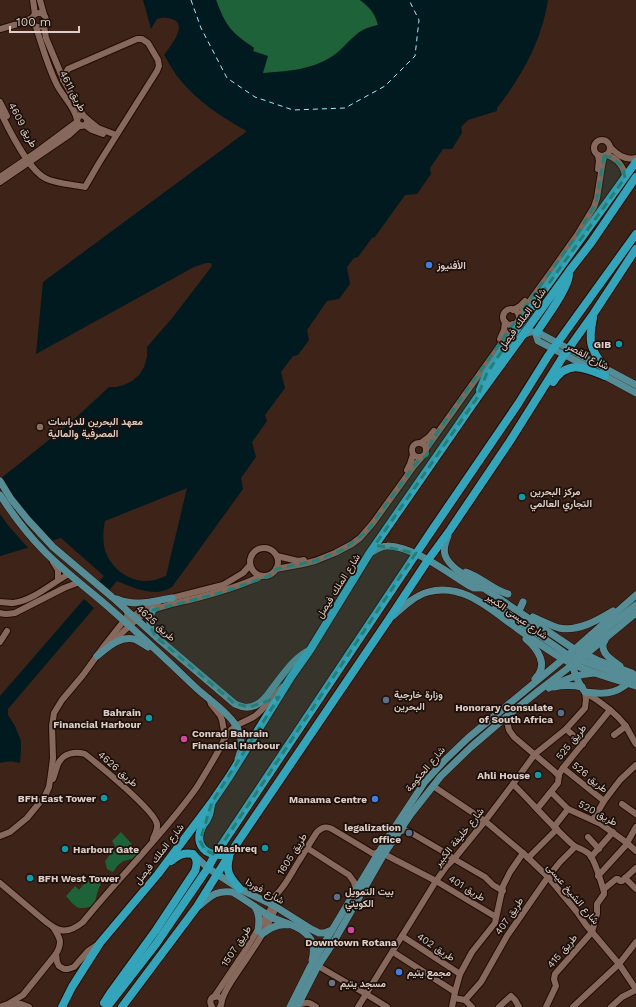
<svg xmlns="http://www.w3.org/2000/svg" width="636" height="1007" font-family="'Work Sans',Vazirmatn,sans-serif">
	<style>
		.green { fill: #1e623a }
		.water { fill: #001a20; fill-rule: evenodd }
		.pier { fill: #3d2318 }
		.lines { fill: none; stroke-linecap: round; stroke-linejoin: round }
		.ferry { stroke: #a2edfb; stroke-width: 1; stroke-dasharray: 5 4; stroke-linecap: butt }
		.minor-casing { stroke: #230c03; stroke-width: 8 }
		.major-casing { stroke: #230c03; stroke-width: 8 }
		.highway-casing { stroke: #230c03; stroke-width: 10 }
		.minor { stroke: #87685c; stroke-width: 6 }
		.major { stroke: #558c95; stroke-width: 7 }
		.highway { stroke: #34a4bb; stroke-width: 8 }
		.marked { fill: #247f77; fill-opacity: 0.2; stroke: #247f77; stroke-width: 3; stroke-dasharray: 8 5; stroke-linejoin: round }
		.shop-dot { fill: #3f7fe0; stroke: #1c100b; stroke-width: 1.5 }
		.culture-dot { fill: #0f9aa8; stroke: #1c100b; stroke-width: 1.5 }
		.education-dot { fill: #8d6e63; stroke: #1c100b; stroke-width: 1.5 }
		.service-dot { fill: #5c6f8a; stroke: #1c100b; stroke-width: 1.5 }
		.hotel-dot { fill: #d1479c; stroke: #1c100b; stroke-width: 1.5 }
		.worship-dot { fill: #6b7280; stroke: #1c100b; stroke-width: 1.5 }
		.labels { text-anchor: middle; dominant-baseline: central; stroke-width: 3.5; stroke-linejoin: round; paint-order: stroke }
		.street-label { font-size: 10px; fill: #decdc6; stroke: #1c100b }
		.poi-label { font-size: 10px; font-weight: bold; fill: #decdc6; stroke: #1c100b; text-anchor: start }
	</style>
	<rect width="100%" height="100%" fill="#3d2318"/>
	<g class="green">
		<path d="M 216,0 L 360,0 C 370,8 374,12 378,25 C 370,27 362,29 356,35 C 349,41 343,48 336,54 C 313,70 289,72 262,73 L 253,51 L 254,48 C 231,32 226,27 216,0 Z"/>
		<path d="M 121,832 L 137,850 L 138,854 L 132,859 C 121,861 119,863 113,872 L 107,869 L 105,861 C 109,857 111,851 115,846 L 112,841 Z"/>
		<path d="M 95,874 L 99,876 L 103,880 C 97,890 97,895 94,906 C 77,910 77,909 66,896 L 75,886 L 79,890 L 83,885 L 87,883 Z"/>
	</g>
	<path class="water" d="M 143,0 L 216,0 C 226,27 231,32 254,48 L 253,51 L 268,56 L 263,73 C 289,71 316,70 338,52 C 344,47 349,40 356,35 C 362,29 370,27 378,25 C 375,12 370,8 360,0 L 548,0 C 542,40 522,76 497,108 L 497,111 L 468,120 L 461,127 L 462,133 L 452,149 L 443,149 L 430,168 L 431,174 L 417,194 L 405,195 L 375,237 L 372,238 L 358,257 L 354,258 L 347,267 L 350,284 L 339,299 L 327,301 L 307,330 L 309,340 L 298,355 L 293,356 L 281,372 L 285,388 L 265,415 L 267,421 L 252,442 L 256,457 L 241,478 L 243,489 L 172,587 C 155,598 134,588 117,581 L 8,709 L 8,715 L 15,726 L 21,741 L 21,750 L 20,763 C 13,761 7,761 0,763 L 0,696 L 104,576 L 61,538 L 0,556 L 0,479 L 69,424 L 109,387 L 116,387 L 124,385 L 132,381 L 139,375 L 144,367 L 147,357 L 147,347 L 173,317 L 212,266 L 211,263 L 206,263 L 194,267 L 36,354 L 43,282 L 246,132 L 245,130 C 221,117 199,102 181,81 C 174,73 169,63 164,55 C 170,47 189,24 172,19 C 167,17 162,17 157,19 L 151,29 ZM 187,488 L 166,576 C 159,579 152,581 144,581 C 125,580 108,565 104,546 C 103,538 103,530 105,521 Z"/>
	<g class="pier">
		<polygon points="0,476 13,496 25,511 52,542 29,549 7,524 0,514"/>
		<polygon points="98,580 111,591 95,609 83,598"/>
	</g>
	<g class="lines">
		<polyline class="ferry" points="191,0 201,28 227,78 255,97 293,110 345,108 385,86 415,56 419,20 409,0"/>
		<g class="minor-casing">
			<g id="minor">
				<polyline points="33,0 35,14"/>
				<polyline points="40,0 44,15"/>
				<circle cx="39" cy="20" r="7"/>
				<polyline points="44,26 46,38 64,81 83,115 87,119 87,123 85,125 81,126 78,124 77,120 79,116 83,115"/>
				<path d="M 36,27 C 42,46 48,67 57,85 C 63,97 75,107 77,120"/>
				<polyline points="0,29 21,23 32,18"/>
				<polyline points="0,102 7,116"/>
				<path d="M 0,111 C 8,128 29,170 45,178 C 53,183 75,185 85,187 L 99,163 L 157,71 L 159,66 L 158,60 L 148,43 L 142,39 L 137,39 L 68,69 L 64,76 L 63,80"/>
				<polyline points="87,119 98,128 116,135"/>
				<polyline points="85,125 92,130 103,134"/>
				<circle cx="602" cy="148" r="8"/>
				<path d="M 610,147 C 617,154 625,161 636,158"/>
				<polyline points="598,155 599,161 598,169"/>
				<path d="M 606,155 C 616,157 625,167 625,178"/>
				<polyline points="0,177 38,151 77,122"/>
				<polyline points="0,182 69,135 80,125"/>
				<circle cx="511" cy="317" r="8"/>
				<polyline points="513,310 520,306 525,301"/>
				<polyline points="519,316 553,269 577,235 594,207 597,198 602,166 604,156"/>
				<polyline points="500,339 504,330 505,322"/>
				<circle cx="419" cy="450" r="7"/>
				<polyline points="421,443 429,437 434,431"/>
				<polyline points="426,449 511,330 513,324"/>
				<polyline points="407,470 410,464 413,455"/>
				<circle cx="264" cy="562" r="14"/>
				<polyline points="277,556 298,561 304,560"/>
				<polyline points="53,562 58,570 58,580"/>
				<polyline points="276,569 303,564 315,561 335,553 352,544 360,538 373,523 414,466 421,458"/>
				<polyline points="168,599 223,585 243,573 250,565"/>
				<path d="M 0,602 C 4,602 9,603 13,603 C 32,601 51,584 67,575"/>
				<path d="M 0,613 C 5,615 9,614 15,613 L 64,588 L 77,583"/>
				<polyline points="126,623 141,610 158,603"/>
				<polyline points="0,642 7,631"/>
				<path d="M 112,643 C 122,633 132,622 144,614 C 157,606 182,602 197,598 C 220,592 241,586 261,576"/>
				<path d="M 586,693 C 601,702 614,711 625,725 C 629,731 632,738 636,744"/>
				<polyline points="209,698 211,704 220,715 222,720 224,731 224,739"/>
				<polyline points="506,717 509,730 514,737 554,771 559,776"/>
				<polyline points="566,729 583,744"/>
				<polyline points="614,735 626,726"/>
				<polyline points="563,768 604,801"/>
				<path d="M 53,779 C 55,774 56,769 58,764 C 63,753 75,751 85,754 C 99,765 154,810 157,824 C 158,829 155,834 153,839"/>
				<path d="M 513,784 C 533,804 551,825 572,844 C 577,849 585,849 590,855 C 596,863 601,882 604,892 L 604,894 L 597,904 L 597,914 L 592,932 L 555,974 L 554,979 L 556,986 L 546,1007"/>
				<polyline points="433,786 485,821 523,853 548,877 577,912 586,925 592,932 619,964 636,989"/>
				<polyline points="551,792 568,809 601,824 627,843 636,851"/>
				<polyline points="622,804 636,814"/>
				<polyline points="537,809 558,783 559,774 563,768 610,710"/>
				<polyline points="593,820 604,801 620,780 636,765"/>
				<polyline points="554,827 568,809"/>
				<polyline points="399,832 405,830 408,831 444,852 454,859 485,877 493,885 503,891"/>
				<polyline points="0,836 10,832 27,818 45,796 49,787 51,774 53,758 52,726 54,713 62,700 83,675 104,646 126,618 128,615 126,610"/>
				<polyline points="588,837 599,849"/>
				<polyline points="627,843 636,827"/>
				<polyline points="307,848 349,875 354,882 356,890"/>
				<polyline points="384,854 436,881 496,917"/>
				<polyline points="591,857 613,832"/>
				<polyline points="528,858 557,829"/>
				<polyline points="598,876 628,843"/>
				<polyline points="625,878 636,889"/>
				<path d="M 0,883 C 13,894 26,905 39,916 C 45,921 52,928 60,930 C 68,932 77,927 83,922 C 120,876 163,835 197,787 C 205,774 213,761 220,748 C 223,742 225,736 229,732 C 236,723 246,722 255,716 C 264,709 273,696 282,687"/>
				<polyline points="604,889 616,879 618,879 620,881 622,881 636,868"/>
				<path d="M 267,902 C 282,893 290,875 299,861 C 305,851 311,841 317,832 C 322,827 326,826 332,829 L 372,853 L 374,854 L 378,852"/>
				<polyline points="402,936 460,974"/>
				<polyline points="393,952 455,992"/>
				<polyline points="56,954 57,962 59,966 64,969 68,969 74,967 88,951 97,945"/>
				<polyline points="318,966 366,994 387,1007"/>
				<polyline points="214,997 243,954 273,905"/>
				<polyline points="454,998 465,1000 472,1007"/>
				<path d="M 222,1000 C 226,987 234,978 241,967 C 254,948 267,929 276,907"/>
				<polyline points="465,1000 481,982 507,936 548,877 560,862 575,847"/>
				<polyline points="10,1004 21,1004 29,1007"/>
				<path d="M 298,1005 C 307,1002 308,1001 316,1007"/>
				<path d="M 0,1007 L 8,1004 L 23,995 L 56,954 C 63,942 60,938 53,927"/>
				<path d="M 212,1007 C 204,993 228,993 220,1007"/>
				<polyline points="358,1007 436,881 446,867 454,859 485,821 513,784 535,754 566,729 585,708 586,699 585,692"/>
				<polyline points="452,1007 455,992 460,974 472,952 495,923 503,886 510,872 523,853"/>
				<polyline points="499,1007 511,996 515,1000 519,1007"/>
				<polyline points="573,1007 619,964 636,942"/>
				<polyline points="611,1007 622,997 636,990"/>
			</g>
		</g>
		<g class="major-casing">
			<g id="major">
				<polyline points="537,332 536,335 538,341 590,368"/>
				<polyline points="523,335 530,332 537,332 636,385"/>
				<polyline points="601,374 636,393"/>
				<path d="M 0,481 L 11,499 L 28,520 L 53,547 L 112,597 L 155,636 L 235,704 C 242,707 248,709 256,705 C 262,702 267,696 271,690 C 283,675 293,658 310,650"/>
				<path d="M 0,495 C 13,515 28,535 45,552 C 64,571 85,587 105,604 C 135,630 164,657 193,685 C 206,698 224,708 235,724 C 242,735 243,747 238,759"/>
				<path d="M 448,536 C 441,552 444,559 457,570 L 574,649 L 597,660 L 632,673 L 636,676"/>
				<path d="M 370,553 C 375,550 381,546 387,546 C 411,545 447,572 468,585 L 474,588 L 485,588"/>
				<path d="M 466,572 C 481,577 493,590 508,594"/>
				<path d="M 117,599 C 136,607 153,601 172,598"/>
				<polyline points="484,602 494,605 532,630 568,655 572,656"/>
				<path d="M 153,610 C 148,619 149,624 153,633"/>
				<polyline points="519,611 523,602"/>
				<path d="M 393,616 C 403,607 414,596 428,592 C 464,582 492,611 518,629 C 532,639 547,649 561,658 C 584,671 611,678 636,686"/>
				<path d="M 533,617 C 542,621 550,625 559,628 C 578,632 598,620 613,611"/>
				<path d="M 606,638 C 605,641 603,643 603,645 C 602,655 614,661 620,666"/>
				<path d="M 526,639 C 538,649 549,665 535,679"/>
				<path d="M 97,656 C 107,648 119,636 134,639 C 139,641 143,644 148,647"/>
				<polyline points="577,659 629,678 636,679"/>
				<path d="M 628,683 C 615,695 601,694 585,692 C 580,685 573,673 573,664 C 574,660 578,656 580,653 L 612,624 L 636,605"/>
				<path d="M 554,687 C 564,685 572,685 582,687"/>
				<path d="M 549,688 C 564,679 577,674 594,673"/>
				<polyline points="194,855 208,868 217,874 240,889 273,905 311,929 319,933 324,933 332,930"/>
				<path d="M 199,906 C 211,896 216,890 232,892 C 245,899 257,909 271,917 C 283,923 300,925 309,937 C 315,944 314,952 312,960"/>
				<path d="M 255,907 C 260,914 259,923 258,931"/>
				<path d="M 262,934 C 270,928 277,924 288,925"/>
				<polyline points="290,1007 310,967 356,890 385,842 424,783 445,760 468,738 568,655 636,595"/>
				<polyline points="297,1007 318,966 333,943 384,854 411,814 441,776 471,747 506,717 537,692 585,655 636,613"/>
			</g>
		</g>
		<g class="highway-casing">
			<g id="highway">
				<path d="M 593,318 C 588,342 590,349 605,368"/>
				<path d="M 537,332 C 545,319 568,289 569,275"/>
				<path d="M 553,382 C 568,359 585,368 605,376"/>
				<polyline points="480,390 487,373 529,311 636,162"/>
				<path d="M 211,805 C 210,809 210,814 208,817 C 207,820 205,823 203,825 C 198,834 197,844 206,851 C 211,854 215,855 221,855"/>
				<path d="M 229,858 C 225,873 231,878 240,889"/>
				<path d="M 104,1003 L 111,992 L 156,930 L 195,871 C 197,865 198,860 193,854 C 184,852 179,855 171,861"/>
				<polyline points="62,1007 72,987 100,943 158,874 212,802 229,777 291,677 310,650 369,554 477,398 570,270 591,243 636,177"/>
				<polyline points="107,1007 156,944 208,868 215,855 430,533 518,404 548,356 636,234"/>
				<polyline points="122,1007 196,908 231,852 389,619 428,560 450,530 510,441 564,355 594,313 636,249"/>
			</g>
		</g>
		<use href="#minor" class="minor"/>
		<use href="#major" class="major"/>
		<use href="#highway" class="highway"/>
	</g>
	<path class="marked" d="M 604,156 L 612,157 L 623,167 L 625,178 L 529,311 L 487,373 L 477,398 L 375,545 L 416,553 L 215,855 L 205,850 L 200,841 L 212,802 L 279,697 L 250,707 L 235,704 L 155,636 L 149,624 L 153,610 L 223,592 L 269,576 L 276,569 L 315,561 L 344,549 L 367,531 L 416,463 L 427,455 L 432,440 L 513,324 L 519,322 L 522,311 L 577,235 L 596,203 Z"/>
	<g class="shop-dot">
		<circle cx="429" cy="265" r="4"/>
		<circle cx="375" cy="799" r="4"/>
		<circle cx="399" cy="972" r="4"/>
	</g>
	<g class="culture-dot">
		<circle cx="619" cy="344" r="4"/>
		<circle cx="522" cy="497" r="4"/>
		<circle cx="149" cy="718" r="4"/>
		<circle cx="538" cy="775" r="4"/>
		<circle cx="104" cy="798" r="4"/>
		<circle cx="265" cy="848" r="4"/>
		<circle cx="65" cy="849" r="4"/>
		<circle cx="30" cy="878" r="4"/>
	</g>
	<circle class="education-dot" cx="40" cy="427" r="4"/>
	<g class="service-dot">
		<circle cx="386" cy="700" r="4"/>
		<circle cx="561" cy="713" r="4"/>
		<circle cx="409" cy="833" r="4"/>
		<circle cx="337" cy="897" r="4"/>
	</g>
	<g class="hotel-dot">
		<circle cx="184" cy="739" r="4"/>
		<circle cx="351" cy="930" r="4"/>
	</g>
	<circle class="worship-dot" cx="332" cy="983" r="4"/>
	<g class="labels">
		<g class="street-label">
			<text transform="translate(73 91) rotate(62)">طريق 4611</text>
			<text transform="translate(23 125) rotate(62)">طريق 4609</text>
			<text transform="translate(522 319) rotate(-54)">شارع الملك فيصل</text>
			<text transform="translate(588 356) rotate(28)">شارع القصر</text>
			<text transform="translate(338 586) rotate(-58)">شارع الملك فيصل</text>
			<text transform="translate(517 616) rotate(35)">شارع عيسى الكبير</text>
			<text transform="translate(156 623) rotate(42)">طريق 4625</text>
			<text transform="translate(571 742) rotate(-51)">طريق 525</text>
			<text transform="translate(118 769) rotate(41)">طريق 4626</text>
			<text transform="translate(425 769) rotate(-50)">شارع الحكومة</text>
			<text transform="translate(590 777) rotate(39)">طريق 526</text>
			<text transform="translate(598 813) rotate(28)">طريق 520</text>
			<text transform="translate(459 837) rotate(-51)">شارع خليفة الكبير</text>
			<text transform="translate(159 854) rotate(-52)">شارع الملك فيصل</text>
			<text transform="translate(292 854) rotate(-58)">طريق 1605</text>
			<text transform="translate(467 888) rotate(31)">طريق 401</text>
			<text transform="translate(265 891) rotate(29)">شارع فوردا</text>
			<text transform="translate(573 894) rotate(50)">شارع الشيخ عيسى</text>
			<text transform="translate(509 916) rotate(-56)">طريق 407</text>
			<text transform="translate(236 946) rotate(-57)">طريق 1507</text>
			<text transform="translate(436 947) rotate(33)">طريق 402</text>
			<text transform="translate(562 951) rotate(-50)">طريق 415</text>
		</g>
		<g class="poi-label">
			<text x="437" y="265">الأفنيوز</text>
			<text x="611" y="344" text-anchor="end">GIB</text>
			<text x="48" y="421">معهد البحرين للدراسات<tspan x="48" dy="12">المصرفية والمالية</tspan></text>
			<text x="530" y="491">مركز البحرين<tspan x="530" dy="12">التجاري العالمي</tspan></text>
			<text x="394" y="694">وزارة خارجية<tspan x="394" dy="12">البحرين</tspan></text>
			<text x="553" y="707" text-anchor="end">Honorary Consulate<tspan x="553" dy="12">of South Africa</tspan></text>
			<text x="141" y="712" text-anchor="end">Bahrain<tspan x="141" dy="12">Financial Harbour</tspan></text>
			<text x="192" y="733">Conrad Bahrain<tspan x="192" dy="12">Financial Harbour</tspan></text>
			<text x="530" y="775" text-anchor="end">Ahli House</text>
			<text x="96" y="798" text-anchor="end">BFH East Tower</text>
			<text x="367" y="799" text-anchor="end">Manama Centre</text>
			<text x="401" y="827" text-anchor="end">legalization<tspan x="401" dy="12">office</tspan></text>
			<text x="257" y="848" text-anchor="end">Mashreq</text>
			<text x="73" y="849">Harbour Gate</text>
			<text x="38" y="878">BFH West Tower</text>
			<text x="345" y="891">بيت التمويل<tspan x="345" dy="12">الكويتي</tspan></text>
			<text x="351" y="942" text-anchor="middle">Downtown Rotana</text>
			<text x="407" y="972">مجمع يتيم</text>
			<text x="340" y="983">مسجد يتيم</text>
		</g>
	</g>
	<path d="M10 26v6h69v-6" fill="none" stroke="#decdc6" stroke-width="2"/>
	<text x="16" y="26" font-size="12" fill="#decdc6" stroke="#1c100b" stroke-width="3" paint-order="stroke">100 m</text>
</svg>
